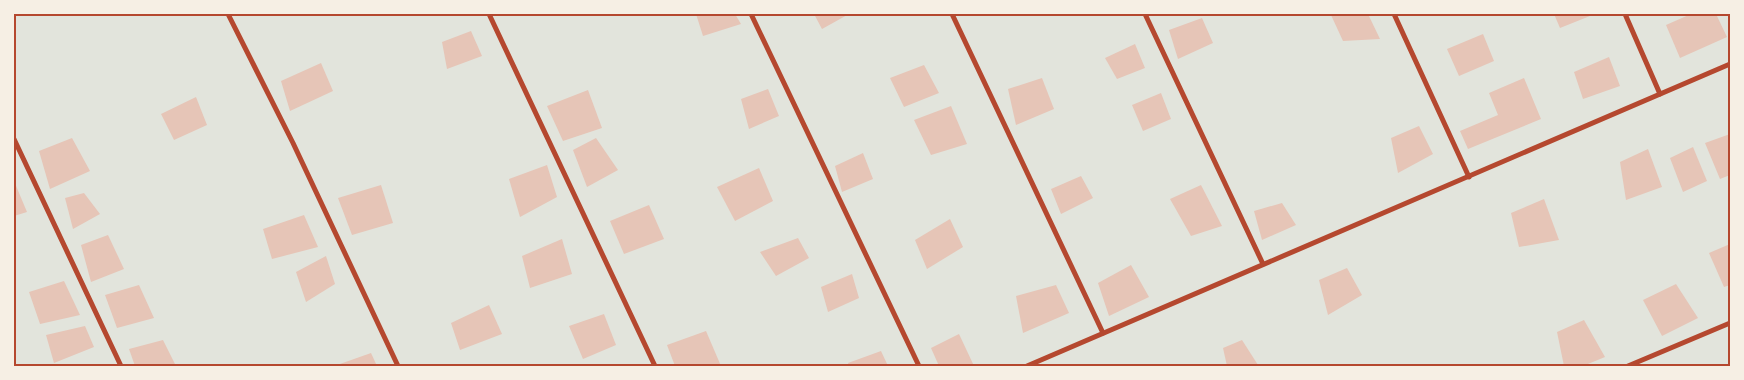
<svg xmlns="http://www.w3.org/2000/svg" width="1744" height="380" font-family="'Alegreya Sans',sans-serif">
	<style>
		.green { fill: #e2e4dc }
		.building { fill: #e6c5b7 }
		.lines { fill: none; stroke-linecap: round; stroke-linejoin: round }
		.minor { stroke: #b5482f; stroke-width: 5 }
		.neatline { fill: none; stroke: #b5482f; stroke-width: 2 }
	</style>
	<rect width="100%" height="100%" fill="#f6efe4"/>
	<rect class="green" x="14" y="14" width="1716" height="352"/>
	<g class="building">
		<polygon points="696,14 735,14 741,24 703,36"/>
		<polygon points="814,14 849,14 822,29"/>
		<polygon points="1335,14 1368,14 1380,39 1343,41 1331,15"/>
		<polygon points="1554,14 1595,14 1560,28"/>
		<polygon points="1691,14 1716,14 1727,37 1680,58 1666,25"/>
		<polygon points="1202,18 1213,43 1178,59 1169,30"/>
		<polygon points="471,31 482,56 447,69 442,42"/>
		<polygon points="1483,34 1494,61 1459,76 1447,49"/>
		<polygon points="1135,44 1145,68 1117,79 1105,58"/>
		<polygon points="1609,57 1620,86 1583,99 1574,72"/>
		<polygon points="321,63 333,91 290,111 281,81"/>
		<polygon points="924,65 939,93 904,107 890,78"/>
		<polygon points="1042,78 1054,109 1016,125 1008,89"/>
		<polygon points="1524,78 1541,119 1468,149 1460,131 1498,115 1489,93"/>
		<polygon points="768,89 779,116 749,129 741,99"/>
		<polygon points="588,90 602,128 563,141 547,106"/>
		<polygon points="1161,93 1171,119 1143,131 1132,105"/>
		<polygon points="196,97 207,125 174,140 161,114"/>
		<polygon points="951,106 967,144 931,155 914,120"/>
		<polygon points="1419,126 1433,154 1398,173 1391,138"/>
		<polygon points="1730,134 1730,175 1720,179 1705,143"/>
		<polygon points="72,138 90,171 50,189 39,151"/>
		<polygon points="596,138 618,170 587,187 573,150"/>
		<polygon points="1693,147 1707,181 1683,192 1670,158"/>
		<polygon points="1648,149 1662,187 1626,200 1620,162"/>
		<polygon points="863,153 873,179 842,192 835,166"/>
		<polygon points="547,165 557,197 520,217 509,179"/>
		<polygon points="759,168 773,201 735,221 717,187"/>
		<polygon points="1081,176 1093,198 1061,214 1051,189"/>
		<polygon points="14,181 27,212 14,216"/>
		<polygon points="381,185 393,223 352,235 338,198"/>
		<polygon points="1201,185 1222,226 1191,236 1170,199"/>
		<polygon points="84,193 100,214 73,229 65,198"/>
		<polygon points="1544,199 1559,240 1519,247 1511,213"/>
		<polygon points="1282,203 1296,225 1262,240 1254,211"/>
		<polygon points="649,205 664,239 624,254 610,221"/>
		<polygon points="304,215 318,247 272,259 263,229"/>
		<polygon points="950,219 963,247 927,269 915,240"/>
		<polygon points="108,235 124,269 91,282 81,245"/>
		<polygon points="798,238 809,258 776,276 760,252"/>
		<polygon points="562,239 572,274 530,288 522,256"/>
		<polygon points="1730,244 1730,285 1724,287 1709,253"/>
		<polygon points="326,256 335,284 306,302 296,272"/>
		<polygon points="1131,265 1149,297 1109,316 1098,283"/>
		<polygon points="1347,268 1362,295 1328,315 1319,280"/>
		<polygon points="852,274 859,298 828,312 821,287"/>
		<polygon points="64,281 80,315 40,324 29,292"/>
		<polygon points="1676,284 1698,318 1662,336 1643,300"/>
		<polygon points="139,285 154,318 117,328 105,295"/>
		<polygon points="1056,285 1069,313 1023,333 1016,296"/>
		<polygon points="489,305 502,334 460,350 451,323"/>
		<polygon points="604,314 616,345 583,359 569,326"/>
		<polygon points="1584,320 1605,357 1583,366 1564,366 1557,332"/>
		<polygon points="85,326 94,347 54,363 46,335"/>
		<polygon points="706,331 721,366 675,366 667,345"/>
		<polygon points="959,334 974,366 939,366 931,348"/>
		<polygon points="163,340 176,366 135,366 129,349"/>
		<polygon points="1242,340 1258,365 1227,366 1223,348"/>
		<polygon points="881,351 888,366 849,366 848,363"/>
		<polygon points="371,353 377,366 337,365"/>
	</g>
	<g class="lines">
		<g class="minor">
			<polyline points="228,14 293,143 398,366"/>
			<polyline points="489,14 655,366"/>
			<polyline points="751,14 919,366"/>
			<polyline points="952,14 1103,333"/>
			<polyline points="1145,14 1263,264"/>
			<polyline points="1394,14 1469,177"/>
			<polyline points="1625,14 1660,94"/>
			<polyline points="14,139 121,366"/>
			<polyline points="1027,366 1730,64"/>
			<polyline points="1628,366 1730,323"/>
		</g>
	</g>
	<rect width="1744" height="380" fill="none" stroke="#f6efe4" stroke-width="30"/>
	<rect x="15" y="15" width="1714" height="350" class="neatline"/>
</svg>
